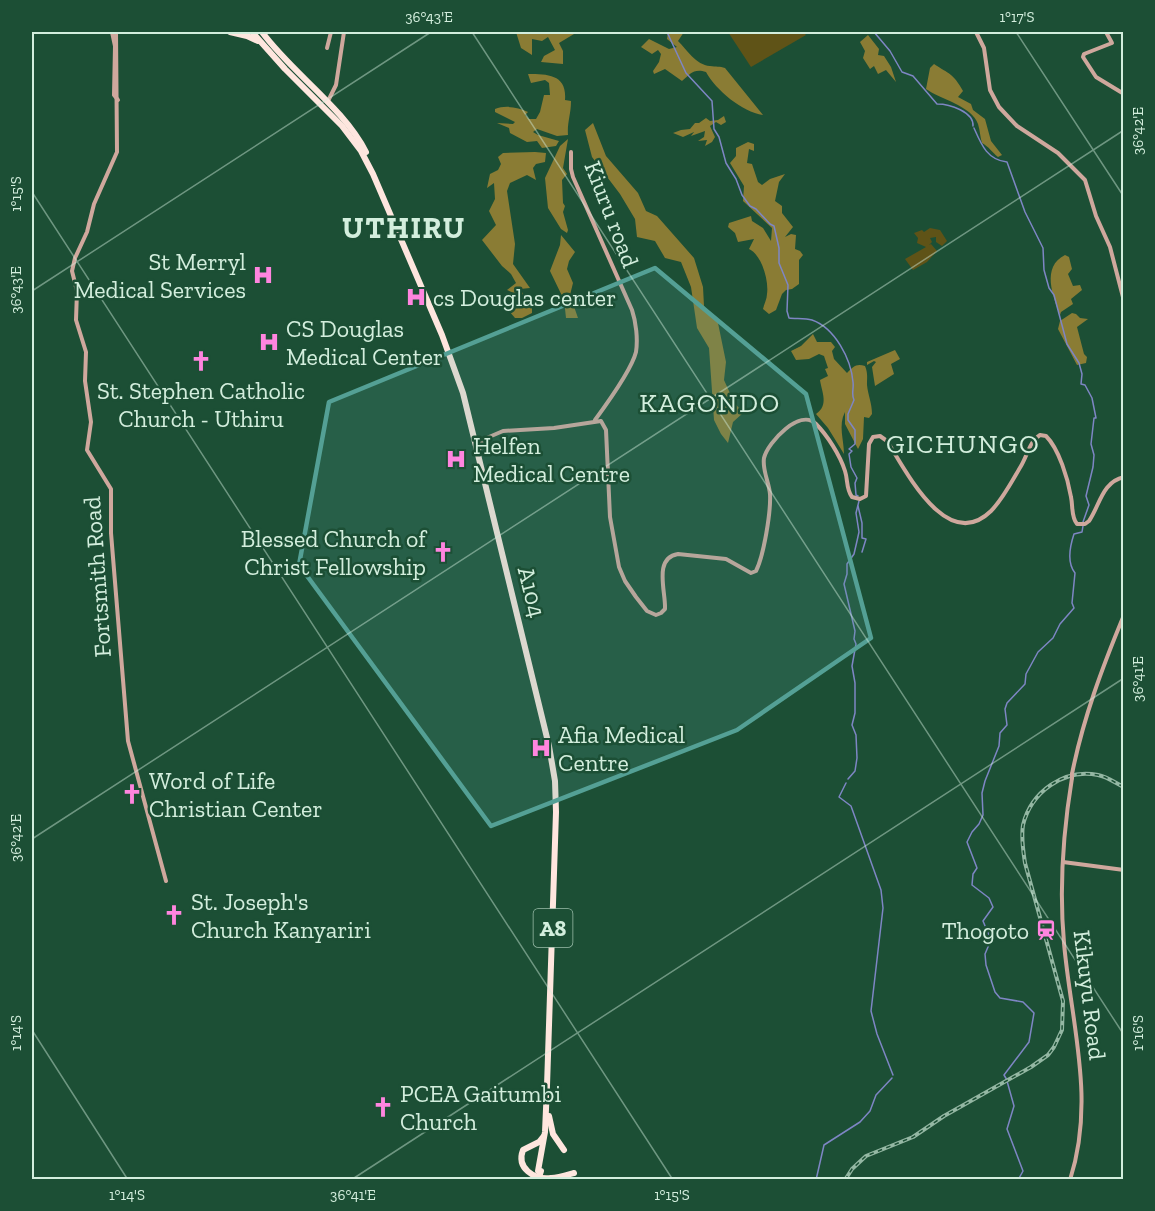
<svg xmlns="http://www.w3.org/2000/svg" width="1155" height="1211" font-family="'Zilla Slab',serif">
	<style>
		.green { fill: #5f5317 }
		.forest { fill: #8a7c34 }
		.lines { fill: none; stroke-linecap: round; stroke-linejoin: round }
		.stream { stroke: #7e86c4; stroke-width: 1.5 }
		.secondary { stroke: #cfa89d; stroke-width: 4 }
		.highway { stroke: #fee6de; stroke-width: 6 }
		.rail-casing { stroke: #94b7a3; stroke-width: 4 }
		.rail { stroke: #1c4f35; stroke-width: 1.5; stroke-dasharray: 4.5; stroke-linecap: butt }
		.secondary-bridge { stroke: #cfa89d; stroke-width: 4 }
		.highway-bridge { stroke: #fee6de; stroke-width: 6 }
		.marked { fill: #54a095; fill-opacity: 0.2; stroke: #54a095; stroke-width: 4.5; stroke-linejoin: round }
		.ticks { fill: none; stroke: #d3eedd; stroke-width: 1.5; stroke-opacity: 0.45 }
		.labels { text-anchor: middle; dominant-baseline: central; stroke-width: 5; stroke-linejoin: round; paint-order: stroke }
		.shield { fill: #1c4f35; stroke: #9cbeab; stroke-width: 1.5 }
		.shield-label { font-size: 22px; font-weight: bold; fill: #d3eedd }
		.street-label { font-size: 24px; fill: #d3eedd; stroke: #1c4f35 }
		.poi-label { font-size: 24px; fill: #d3eedd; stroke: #1c4f35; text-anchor: start }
		.quarter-label { font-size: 27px; letter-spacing: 1.5px; fill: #d3eedd; stroke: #1c4f35 }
		.district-label { font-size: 30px; font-weight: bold; letter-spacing: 1.5px; fill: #d3eedd; stroke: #1c4f35 }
		.neatline { fill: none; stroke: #d3eedd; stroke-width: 2 }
		.ticks-label { font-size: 15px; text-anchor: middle; fill: #d3eedd }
	</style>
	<rect width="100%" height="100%" fill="#1c4f35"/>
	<g class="green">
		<polygon points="728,32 803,32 806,35 751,67"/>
		<polygon points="930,228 940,230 947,241 942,246 936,242 936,237 930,238 932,242 929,245 931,244 937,251 927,262 913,270 905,259 926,247 917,243 918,238 914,233 922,230 924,232"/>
	</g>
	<g class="forest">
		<polygon points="516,32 571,32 574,34 559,43 563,51 563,64 541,62 544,56 555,50 548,37 542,41 532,39 532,55 521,48"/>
		<path d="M 668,32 L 684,32 L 678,41 C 687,50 696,65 710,66 C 716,67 720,66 725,68 L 763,115 C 742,112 716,90 706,72 C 694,68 690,74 682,81 L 665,69 L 654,74 L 653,71 L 659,62 L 661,54 L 658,50 L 652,54 L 641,47 L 649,39 L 669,49 L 677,47 L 667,39 Z"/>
		<polygon points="868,35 879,49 878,55 884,56 891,67 896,82 886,70 878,74 874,66 870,69 863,58 865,51 860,42"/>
		<path d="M 934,64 C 949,74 953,73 963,91 L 958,97 L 971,104 L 973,110 L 985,119 L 991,141 L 1002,155 L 998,157 C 992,152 989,147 982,143 C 980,137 980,130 978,124 C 972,106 940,99 926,89 L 930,68 Z"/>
		<path d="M 528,74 C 549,74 567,75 565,100 L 571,101 C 571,114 567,123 568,135 L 557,136 L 537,129 L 533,132 L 538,135 L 559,141 L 556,146 L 542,148 L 537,141 L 527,142 L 510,133 L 509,128 L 497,123 L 513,124 L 515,122 L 495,112 L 495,109 C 505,105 518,107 528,112 L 525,115 L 529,119 L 536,119 L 540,112 L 544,95 L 550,95 L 549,83 L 545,80 L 531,83 Z"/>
		<polygon points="724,116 726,122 721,125 716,122 710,126 715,137 712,142 705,146 707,140 698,141 704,137 705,131 691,136 694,132 683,137 673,133 681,130 690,129 695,123 699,123 706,118 710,121 718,120"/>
		<polygon points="593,123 606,156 638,193 646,211 657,216 694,258 703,287 704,306 718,323 726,362 724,380 734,402 743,413 733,422 728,443 721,434 714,420 709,348 697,328 691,287 681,262 665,258 655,241 637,237 635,219 620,194 592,157 585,130"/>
		<polygon points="568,139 563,168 567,174 562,180 563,203 565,206 563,212 568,230 567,233 561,229 548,208 545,178 560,146"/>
		<path d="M 748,142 L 754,144 L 754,151 L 749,149 L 747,163 L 752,164 L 758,182 L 762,185 L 770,179 L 785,174 L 779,182 L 775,201 L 782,206 L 782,213 L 793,227 L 785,237 L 791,234 L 796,235 L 795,249 L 800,251 L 803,255 L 799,260 L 799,284 L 792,289 L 786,290 L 782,294 L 776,310 L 769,314 L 763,309 C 764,304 767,299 767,294 C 769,281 762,255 749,249 L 754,239 L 738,242 L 735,233 L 728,227 L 729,223 L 751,216 L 752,221 L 763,228 L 771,241 L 772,228 L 743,201 L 744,186 L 730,163 L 736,156 L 736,148 Z"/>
		<polygon points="535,152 546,153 545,162 536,164 533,168 536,180 527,175 510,183 507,191 515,244 513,264 530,288 520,289 524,295 525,304 532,305 532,313 522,318 515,318 509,311 515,304 516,294 507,290 516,283 511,274 502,266 482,240 496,225 489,211 495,199 494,183 487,188 490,174 498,170 501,164 498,157 503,153"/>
		<polygon points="561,235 575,252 569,261 567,269 573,283 570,295 578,318 566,318 564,300 550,271 560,245"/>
		<path d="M 1065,255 L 1069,257 L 1072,269 L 1068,274 L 1073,286 L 1080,285 L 1082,290 L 1071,299 L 1073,304 L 1061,312 L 1060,315 C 1053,296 1041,267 1065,255 Z"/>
		<polygon points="1072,313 1076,314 1080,318 1088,319 1077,327 1084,354 1087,357 1086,363 1077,365 1058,329 1060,321"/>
		<path d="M 813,334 L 817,342 L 831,342 L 835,347 L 832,351 L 834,359 L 847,373 C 853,367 856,363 865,366 C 868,373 867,378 867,385 C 868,395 872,403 872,414 L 869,418 L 864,417 L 863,439 L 858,449 L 845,424 L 845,412 C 838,425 844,440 844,454 L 828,428 L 816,414 C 829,405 822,393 820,380 L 828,376 L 825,369 L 828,368 L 824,356 L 819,354 L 809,359 L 796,360 L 791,351 L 801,346 Z"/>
		<polygon points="895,350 900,359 891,364 894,374 875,386 872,367 876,362 874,361 867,365 867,362"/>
	</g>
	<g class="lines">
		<g class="stream">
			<path d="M 667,32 L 686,73 L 712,101 L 714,129 L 719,137 L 726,163 L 736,179 L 742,195 L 750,206 L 756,209 L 770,224 L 774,226 L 779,248 L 779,263 L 788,285 L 787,311 L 789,318 C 795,319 805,318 812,320 C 835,328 851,359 853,382 C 854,389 851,394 854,400 L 848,414 L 848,420 L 855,430 L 855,444 L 849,449 L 852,451 L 849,454 L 851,467 L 857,478 L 855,483 L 856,495 L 858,496"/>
			<path d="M 874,32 L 890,51 L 902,72 L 913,76 L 937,104 C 950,104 974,112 973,126"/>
			<path d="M 974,128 C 981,144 987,160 1007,162 L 1025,212 L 1043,248 L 1044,270 L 1049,288 L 1054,295 L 1067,344 L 1079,363 L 1082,374 L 1081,384 L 1085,385 L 1092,398 L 1096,418 L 1094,418 L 1091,444 L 1094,455 L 1093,467 L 1086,496 L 1089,505 L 1083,522"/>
			<polyline points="858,506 862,523 862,538 866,539 862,552"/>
			<polyline points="848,779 855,771 857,758 856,735 852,725 855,713 855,683 852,666 856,644 854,639 855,631 844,584 847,574 847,564 854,554 857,541 859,532 856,513 859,501"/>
			<polyline points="846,783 839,797 851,806 881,890 883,908 871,1011 877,1034 893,1075"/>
			<path d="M 1007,1080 L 1004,1075 L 1029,1042 L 1034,1013 L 1023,1002 L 1000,998 L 995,992 L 986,965 L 985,954 L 991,940 L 983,921 L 993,907 L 989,898 L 972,885 L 973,874 L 977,868 L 967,842 L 972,832 L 979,824 L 983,815 L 982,793 L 985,781 L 999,746 L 1000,733 L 1007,725 L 1005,709 L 1007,703 L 1025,684 L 1026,674 L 1038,652 L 1053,638 L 1060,624 L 1074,608 L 1072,603 L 1075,573 C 1067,563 1070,546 1074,534 L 1082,532 L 1083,526"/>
			<polyline points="1007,1081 1014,1106 1007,1129 1023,1171 1018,1180"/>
			<polyline points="816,1180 824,1145 860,1122 870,1111 876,1095 892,1078"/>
		</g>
		<g class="secondary">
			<polyline points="112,32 115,46 114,95 118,100"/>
			<polyline points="116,32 117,152 94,204 87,232 75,258 72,271 77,291 76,320 86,352 85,381 91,422 87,450 111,489 111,533 128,741 166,881"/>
			<polyline points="976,32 984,48 990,90 999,107 1017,126 1058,153 1085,180 1096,216 1110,247 1124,301"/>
			<polyline points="1106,32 1112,43 1084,54 1083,57 1096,77 1124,94"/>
			<polyline points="327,48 331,32"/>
			<polyline points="329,99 336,85 344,32"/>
			<path d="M 571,152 L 571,169 L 573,177 L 632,310 C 636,322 638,339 636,352 C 632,368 606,405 595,420"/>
			<path d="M 479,450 L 482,440 L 503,431 L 554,428 L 601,421 L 606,430 L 610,517 L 619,567 L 625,581 L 636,597 L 647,611 L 656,615 L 661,613 L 665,609 C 666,592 653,558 678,554 L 726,559 L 751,573 L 756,571 C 764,555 771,511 770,494 C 769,482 762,470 764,458 C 768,442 800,408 816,424 C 827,435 840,455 845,471 C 848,480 846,489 852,497 L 860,499 L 866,496 L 869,444 L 873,437 L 880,436 L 887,441 C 906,471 947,554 991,511 C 1003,499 1012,481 1021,466 C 1027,456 1030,441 1040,435 L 1046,436 C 1059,449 1068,479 1071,497 C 1073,506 1071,517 1077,524 L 1085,524 L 1089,521 C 1100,505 1102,482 1124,477"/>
			<path d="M 1072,774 C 1083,719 1102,668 1124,615"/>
			<polyline points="1063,862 1124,870"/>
			<path d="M 1070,1180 C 1096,1099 1071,1024 1064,943 C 1059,888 1063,833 1072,778"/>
		</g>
		<g class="highway">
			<polyline points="230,32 247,36 258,41"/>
			<polyline points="252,32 285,69 342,126 361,151 373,174 442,335 463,393 549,746 555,781 556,812 547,1086 545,1132 538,1171"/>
			<path d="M 262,32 C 292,73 343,107 366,152"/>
			<polyline points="549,1116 553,1134 564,1150"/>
			<path d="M 543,1137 L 539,1142 L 523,1150 C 516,1168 534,1180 551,1178 C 558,1178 567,1175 574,1173"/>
		</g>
		<g class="rail-casing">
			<path id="rail" d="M 845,1180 L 852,1169 L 866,1156 L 913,1137 L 944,1116 L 1031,1067 L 1048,1055 L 1054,1047 L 1062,1030 L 1063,1001 L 1025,863 C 1023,850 1021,838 1023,825 C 1031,792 1064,768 1098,775 C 1108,777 1115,783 1124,787"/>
		</g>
		<use href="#rail" class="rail"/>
		<polyline class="secondary-bridge" points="1072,778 1072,774"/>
		<polyline class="highway-bridge" points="538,1180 541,1171"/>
	</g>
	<path class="marked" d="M 655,268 L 806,394 L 871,638 L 737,730 L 491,826 L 299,565 L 329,402 Z"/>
	<path class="ticks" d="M 472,32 L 1124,1035M 1016,32 L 1124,197M 32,192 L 673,1180M 32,291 L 431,32M 32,839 L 1124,130M 32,1030 L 128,1180M 351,1180 L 1124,678"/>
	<defs>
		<g id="hospital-bare" transform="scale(1.62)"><path d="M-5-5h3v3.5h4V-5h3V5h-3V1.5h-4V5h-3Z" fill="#ff85df" stroke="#1c4f35" stroke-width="2.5" paint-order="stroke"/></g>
		<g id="church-bare" transform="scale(1.62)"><path d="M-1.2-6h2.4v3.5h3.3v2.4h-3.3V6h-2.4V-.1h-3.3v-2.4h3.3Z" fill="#ff85df" stroke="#1c4f35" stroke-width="2.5" paint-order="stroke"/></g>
		<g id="station-bare" transform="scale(1.62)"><path d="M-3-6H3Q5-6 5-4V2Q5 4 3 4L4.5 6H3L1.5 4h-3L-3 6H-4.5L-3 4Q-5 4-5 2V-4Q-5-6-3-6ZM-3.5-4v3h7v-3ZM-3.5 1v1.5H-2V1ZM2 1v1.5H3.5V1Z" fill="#ff85df" stroke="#1c4f35" stroke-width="2.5" paint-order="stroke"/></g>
	</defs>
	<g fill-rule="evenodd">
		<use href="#hospital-bare" x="263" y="275"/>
		<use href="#hospital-bare" x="416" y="297"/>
		<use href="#hospital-bare" x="269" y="342"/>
		<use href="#church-bare" x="201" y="361"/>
		<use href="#hospital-bare" x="456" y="459"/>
		<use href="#church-bare" x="443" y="552"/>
		<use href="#hospital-bare" x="541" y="748"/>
		<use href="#church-bare" x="132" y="794"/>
		<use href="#church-bare" x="174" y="915"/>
		<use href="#station-bare" x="1046" y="930"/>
		<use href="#church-bare" x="383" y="1107"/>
	</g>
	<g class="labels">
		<rect class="shield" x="533.5" y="909" width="39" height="38" rx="4.5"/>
		<g class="shield-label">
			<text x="553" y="928">A8</text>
		</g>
		<g class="street-label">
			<text transform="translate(612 214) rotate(69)">Kiuru road</text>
			<text transform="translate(97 577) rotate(-94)">Fortsmith Road</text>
			<text transform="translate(532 592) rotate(76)">A104</text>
			<text transform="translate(1090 995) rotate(83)">Kikuyu Road</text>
		</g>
		<g class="poi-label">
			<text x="246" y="261" text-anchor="end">St Merryl<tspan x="246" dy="28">Medical Services</tspan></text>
			<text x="433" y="297">cs Douglas center</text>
			<text x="286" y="328">CS Douglas<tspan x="286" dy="28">Medical Center</tspan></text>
			<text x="201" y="390" text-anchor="middle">St. Stephen Catholic<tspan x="201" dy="28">Church - Uthiru</tspan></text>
			<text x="473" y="445">Helfen<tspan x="473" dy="28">Medical Centre</tspan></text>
			<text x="426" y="538" text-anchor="end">Blessed Church of<tspan x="426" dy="28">Christ Fellowship</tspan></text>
			<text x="558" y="734">Afia Medical<tspan x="558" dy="28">Centre</tspan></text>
			<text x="149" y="780">Word of Life<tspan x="149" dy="28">Christian Center</tspan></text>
			<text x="191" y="901">St. Joseph's<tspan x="191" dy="28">Church Kanyariri</tspan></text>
			<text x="1029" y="930" text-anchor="end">Thogoto</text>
			<text x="400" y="1093">PCEA Gaitumbi<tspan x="400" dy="28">Church</tspan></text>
		</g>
		<g class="quarter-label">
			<text x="710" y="403">KAGONDO</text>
			<text x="963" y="444">GICHUNGO</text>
		</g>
		<g class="district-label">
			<text x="404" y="228">UTHIRU</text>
		</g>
	</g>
	<rect width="1155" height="1211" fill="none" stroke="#1c4f35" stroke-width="66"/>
	<rect x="33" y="33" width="1089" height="1145" class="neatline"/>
	<g class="ticks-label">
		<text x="429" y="22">36°43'E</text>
		<text x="1017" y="22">1°17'S</text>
		<text transform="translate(1138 131) rotate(-90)" y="5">36°42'E</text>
		<text transform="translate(16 194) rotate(-90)" y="5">1°15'S</text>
		<text transform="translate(16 290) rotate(-90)" y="5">36°43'E</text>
		<text transform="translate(1138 679) rotate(-90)" y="5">36°41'E</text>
		<text transform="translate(16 838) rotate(-90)" y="5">36°42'E</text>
		<text transform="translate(16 1033) rotate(-90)" y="5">1°14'S</text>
		<text transform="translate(1138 1033) rotate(-90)" y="5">1°16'S</text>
		<text x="127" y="1200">1°14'S</text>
		<text x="353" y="1200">36°41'E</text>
		<text x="672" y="1200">1°15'S</text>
	</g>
</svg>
